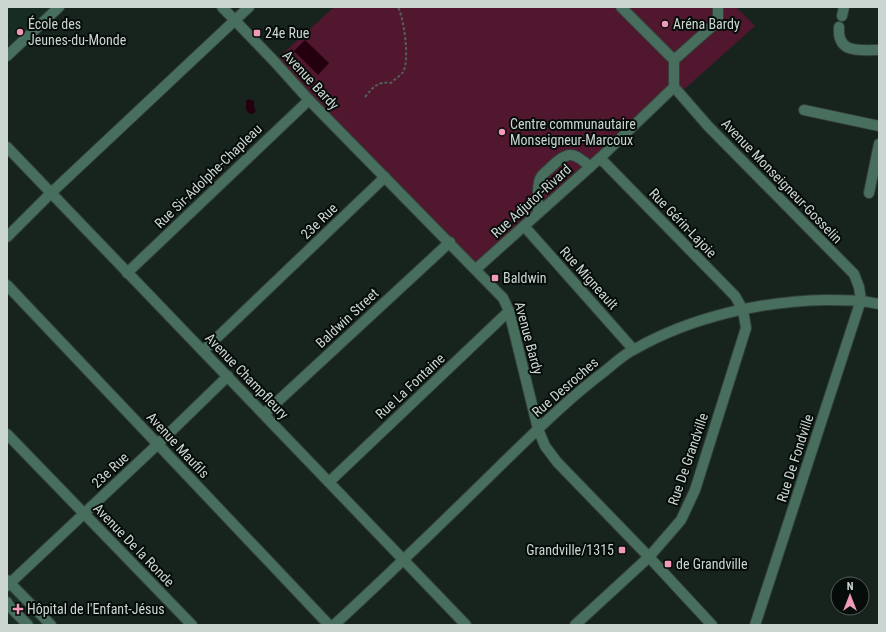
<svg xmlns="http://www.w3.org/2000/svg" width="886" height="632" font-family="'Roboto Condensed',sans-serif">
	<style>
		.built { fill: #172d23 }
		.green { fill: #50172f }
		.water { fill: #24000f }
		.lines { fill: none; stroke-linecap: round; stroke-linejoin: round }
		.minor-casing { stroke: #33403a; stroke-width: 12 }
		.path { stroke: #536059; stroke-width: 2; stroke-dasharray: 3 2; stroke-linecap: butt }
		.minor { stroke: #486e5d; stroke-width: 10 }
		.poi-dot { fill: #f09ab7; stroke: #060c09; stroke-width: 1.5 }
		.labels { text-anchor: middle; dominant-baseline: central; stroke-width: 4; stroke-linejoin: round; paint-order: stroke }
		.poi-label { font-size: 14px; fill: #ccd6d1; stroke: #060c09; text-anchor: start }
		.street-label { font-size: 14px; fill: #ccd6d1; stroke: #060c09 }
	</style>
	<rect width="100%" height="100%" fill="#16241d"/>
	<g class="built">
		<polygon points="7,7 59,7 7,56"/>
		<polygon points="7,587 44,625 7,625"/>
	</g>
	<polygon class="green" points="334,7 736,7 755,26 680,93 675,87 476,269 274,61 278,58"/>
	<g class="water">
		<polygon points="305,40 329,63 318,75 294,51"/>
		<polygon points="248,99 254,101 254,107 256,111 252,114 250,114 246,110 246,101"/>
	</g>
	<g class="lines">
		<g class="minor-casing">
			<g id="minor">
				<polyline points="222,7 274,61 309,100 503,298 509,311 538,429 545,446 557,462 649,557 712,625"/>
				<polyline points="621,7 674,60 718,21 718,7"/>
				<polyline points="842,16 844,7"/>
				<path d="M 839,27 C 837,54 859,50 879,50"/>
				<polyline points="7,56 59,7"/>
				<polyline points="674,60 674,87"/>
				<polyline points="674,87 708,126 854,274 859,287 861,300 755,625"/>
				<polyline points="804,110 879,126"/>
				<polyline points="7,147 466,625"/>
				<polyline points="869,193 879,144"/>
				<path d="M 538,213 C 538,203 537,192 539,182 C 540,175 546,172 551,167 C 567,152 573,150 590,167"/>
				<polyline points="524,226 633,349"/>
				<polyline points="7,237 51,193 249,7"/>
				<polyline points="476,269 600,158 674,87"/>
				<polyline points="127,273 309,100"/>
				<polyline points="7,285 329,625"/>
				<polyline points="203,351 385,177"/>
				<polyline points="264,414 450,242"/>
				<polyline points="7,434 192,625"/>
				<polyline points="329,482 509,311"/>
				<polyline points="7,580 51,625"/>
				<polyline points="7,586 158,444 228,376"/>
				<polyline points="7,602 10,607 28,625"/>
				<path d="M 334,625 C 392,572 448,517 504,462 C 537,430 569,398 605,371 C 615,363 624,354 635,349 C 691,317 762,301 826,300 C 845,300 861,300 879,304"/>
				<polyline points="575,625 649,557 681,520 695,490 746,328 743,310 735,296 600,158"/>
			</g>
		</g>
		<path class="path" d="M 365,97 C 373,87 378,81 391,83 C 395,79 400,76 403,72 C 410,60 404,19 398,7"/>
		<use href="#minor" class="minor"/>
	</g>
	<g class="poi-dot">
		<circle cx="665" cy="24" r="4"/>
		<circle cx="20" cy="32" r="4"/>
		<rect x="253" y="29" width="8" height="8" rx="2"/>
		<circle cx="502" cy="132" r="4"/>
		<rect x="491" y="274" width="8" height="8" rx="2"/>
		<rect x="618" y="546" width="8" height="8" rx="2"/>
		<rect x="664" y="560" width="8" height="8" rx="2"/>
		<path d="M16 603h4v4h4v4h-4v4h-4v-4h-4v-4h4z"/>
	</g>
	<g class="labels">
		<g class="poi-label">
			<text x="28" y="24">École des<tspan x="28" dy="16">Jeunes-du-Monde</tspan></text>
			<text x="673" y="24">Aréna Bardy</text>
			<text x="265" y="33">24e Rue</text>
			<text x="510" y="124">Centre communautaire<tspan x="510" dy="16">Monseigneur-Marcoux</tspan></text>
			<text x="503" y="278">Baldwin</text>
			<text x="614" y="550" text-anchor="end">Grandville/1315</text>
			<text x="676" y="564">de Grandville</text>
			<text x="27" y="609">Hôpital de l'Enfant-Jésus</text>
		</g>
		<g class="street-label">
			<text transform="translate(311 80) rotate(47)">Avenue Bardy</text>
			<text transform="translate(208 176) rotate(-44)">Rue Sir-Adolphe-Chapleau</text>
			<text transform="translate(782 181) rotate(46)">Avenue Monseigneur-Gosselin</text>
			<text transform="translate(531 201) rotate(-42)">Rue Adjutor-Rivard</text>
			<text transform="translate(319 221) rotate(-44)">23e Rue</text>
			<text transform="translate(683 223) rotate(46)">Rue Gérin-Lajoie</text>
			<text transform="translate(589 278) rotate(48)">Rue Migneault</text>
			<text transform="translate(347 318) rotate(-43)">Baldwin Street</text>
			<text transform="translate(529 338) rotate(75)">Avenue Bardy</text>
			<text transform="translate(247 376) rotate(46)">Avenue Champfleury</text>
			<text transform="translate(410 386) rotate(-43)">Rue La Fontaine</text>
			<text transform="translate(565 387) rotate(-41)">Rue Desroches</text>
			<text transform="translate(178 445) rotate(47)">Avenue Maufils</text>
			<text transform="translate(795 458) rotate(-72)">Rue De Fondville</text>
			<text transform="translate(688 459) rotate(-71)">Rue De Grandville</text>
			<text transform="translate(110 470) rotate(-43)">23e Rue</text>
			<text transform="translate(134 545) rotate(46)">Avenue De la Ronde</text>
		</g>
	</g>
	<rect width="886" height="632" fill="none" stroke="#ccd6d1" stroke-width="16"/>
	<g transform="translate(850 596)"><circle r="19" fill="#060c09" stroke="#555d59"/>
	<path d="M0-3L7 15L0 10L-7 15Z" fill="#f09ab7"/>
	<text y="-6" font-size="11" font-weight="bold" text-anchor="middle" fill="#ccd6d1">N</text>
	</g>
</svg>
